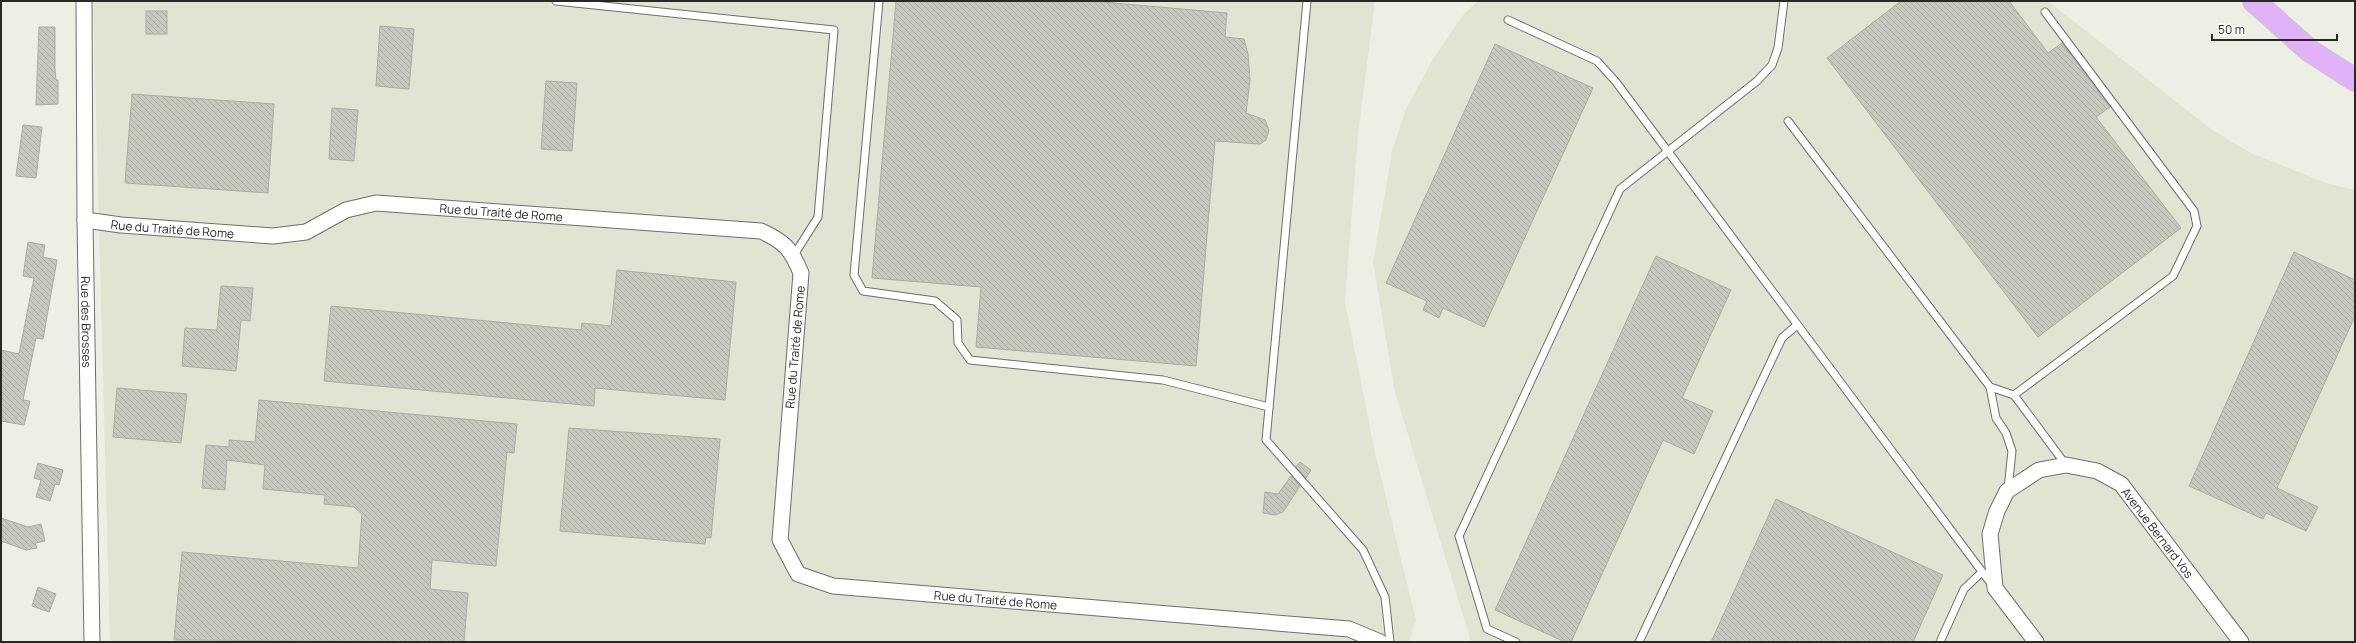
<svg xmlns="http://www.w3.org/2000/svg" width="2356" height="643" font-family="Manrope,sans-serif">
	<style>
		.built { fill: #e2e4d3 }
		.building { fill: url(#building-back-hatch); stroke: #abaca2 }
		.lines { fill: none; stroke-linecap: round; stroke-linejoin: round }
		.lane-casing { stroke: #6e6f66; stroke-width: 9 }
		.street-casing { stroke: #6e6f66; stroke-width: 17 }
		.highway-casing { stroke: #cbcbcb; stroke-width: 24 }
		.lane { stroke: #fff; stroke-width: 7 }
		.street { stroke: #fff; stroke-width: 15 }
		.highway { stroke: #e1b2f8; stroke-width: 22 }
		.labels { text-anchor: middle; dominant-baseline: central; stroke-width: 3.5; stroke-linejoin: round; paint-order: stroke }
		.street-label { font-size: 12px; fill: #282825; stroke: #fff }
	</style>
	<defs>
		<pattern id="building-back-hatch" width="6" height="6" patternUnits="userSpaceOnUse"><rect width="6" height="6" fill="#c7c8be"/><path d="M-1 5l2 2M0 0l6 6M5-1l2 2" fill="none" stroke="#abaca3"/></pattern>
	</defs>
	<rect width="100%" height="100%" fill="#edefe5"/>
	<g class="built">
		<polygon points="93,1 1375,1 1358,135 1345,302 1375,453 1416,620 1409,642 110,642"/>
		<polygon points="1478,1 2048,1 2211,129 2251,153 2326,183 2355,190 2355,642 1471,642 1395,392 1373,262 1392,151 1406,109 1433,59 1463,15"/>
	</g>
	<g class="building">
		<polygon points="896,1 1091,1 1227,13 1225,37 1244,39 1248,54 1250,80 1246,113 1265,120 1269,130 1266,140 1260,144 1215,141 1196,366 976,347 981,287 872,278"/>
		<polygon points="1901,1 2009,1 2048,53 2062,43 2110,107 2096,117 2181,228 2038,337 1827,58"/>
		<rect x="146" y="11" width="21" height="23"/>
		<polygon points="380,26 414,29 409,89 376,86"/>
		<polygon points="39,27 55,27 55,68 56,80 58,80 58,104 36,105"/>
		<polygon points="1495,44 1593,88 1484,327 1443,308 1439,318 1423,310 1427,301 1386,283"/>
		<polygon points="546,81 577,83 572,151 541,149"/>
		<polygon points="132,94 274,104 268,193 125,183"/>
		<polygon points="332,108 358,110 354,161 329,159"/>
		<polygon points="23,125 42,127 36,178 16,176"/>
		<polygon points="28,242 45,245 43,257 57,260 43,339 36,338 23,400 30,401 24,425 1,421 1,350 19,354 34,278 23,276"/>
		<polygon points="2294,252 2355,280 2355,316 2277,488 2318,507 2306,531 2266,513 2263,519 2189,486"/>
		<polygon points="1656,256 1731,290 1682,398 1713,411 1694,454 1663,440 1571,642 1565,642 1495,610"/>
		<polygon points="617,270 736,282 725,400 595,388 594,406 324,381 331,306 581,330 582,323 611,326"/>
		<polygon points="221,286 253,288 250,321 241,320 236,371 182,366 185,328 217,330"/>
		<polygon points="117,388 187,394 181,443 113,437"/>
		<polygon points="259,400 517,424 514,453 507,452 496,566 432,560 430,589 468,593 464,642 174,640 182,552 358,568 362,514 354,507 324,504 325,495 263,489 265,465 227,460 225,490 202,488 206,445 229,447 229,440 255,442"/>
		<polygon points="569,428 720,439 711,538 706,537 705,544 560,531"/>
		<polygon points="1300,462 1311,470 1306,478 1296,467"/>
		<polygon points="38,463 63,470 59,485 55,484 50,501 36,497 41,480 34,478"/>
		<polygon points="1291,476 1300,486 1283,512 1275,515 1263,513 1265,492 1278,494"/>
		<polygon points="1776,499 1943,575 1913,642 1711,642"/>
		<polygon points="1,518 28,527 41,524 45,541 35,543 37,548 26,550 1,541"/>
		<polygon points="38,587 56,594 49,612 32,606"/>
	</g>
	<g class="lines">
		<g class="lane-casing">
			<g id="lane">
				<polyline points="556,1 834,30 818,217 794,255"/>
				<polyline points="879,1 854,275 863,291 935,301 957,320 958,343 970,360 1163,380 1269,407"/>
				<polyline points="1307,1 1266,440 1363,550 1385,597 1390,642"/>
				<polyline points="1508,20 1597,61 1616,82 1992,585"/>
				<polyline points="1788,121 1990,387 1996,418 2006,433 2012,451 2008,489"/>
				<polyline points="1990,387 2014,395 2066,465"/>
				<polyline points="2014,395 2173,276 2197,226 2194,211 2045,12"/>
				<polyline points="1516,642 1487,629 1459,536 1620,189 1757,81 1772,65 1778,48 1784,1"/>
				<polyline points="1639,642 1782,338 1797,325"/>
				<polyline points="1940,642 1964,589 1982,572"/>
			</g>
		</g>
		<g class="street-casing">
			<g id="street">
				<path id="s1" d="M 84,1 L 85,220 L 92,642"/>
				<path id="s2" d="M 85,220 L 121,225 L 273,236 L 306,232 L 346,210 L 376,203 L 761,231 C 785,242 791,249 801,273 L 780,540 L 798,574 L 833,586 L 1349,629 L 1380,642"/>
				<path id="s3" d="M 2036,642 L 1995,588 L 1990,534 L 1997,511 L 2007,491 L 2039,470 L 2066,465 L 2097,471 L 2121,484 L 2241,642"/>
			</g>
		</g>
		<g class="highway-casing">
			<polyline id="highway" points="2254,1 2310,51 2355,80"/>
		</g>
		<use href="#lane" class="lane"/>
		<use href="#street" class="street"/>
		<use href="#highway" class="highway"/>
	</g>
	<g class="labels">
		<g class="street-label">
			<text stroke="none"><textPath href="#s2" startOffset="424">Rue du Traité de Rome</textPath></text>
			<text stroke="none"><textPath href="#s2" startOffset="88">Rue du Traité de Rome</textPath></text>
			<text stroke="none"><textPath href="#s1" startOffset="321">Rue des Brosses</textPath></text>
			<text transform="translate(795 347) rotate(-85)">Rue du Traité de Rome</text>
			<text stroke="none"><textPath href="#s3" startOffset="354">Avenue Bernard Vos</textPath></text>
			<text stroke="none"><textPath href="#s2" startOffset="1251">Rue du Traité de Rome</textPath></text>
		</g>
	</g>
	<rect width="2356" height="643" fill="none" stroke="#282825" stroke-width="4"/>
	<path d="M2212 34v6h125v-6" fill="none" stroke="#282825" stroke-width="2"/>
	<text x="2218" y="34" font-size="12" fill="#282825" stroke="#ffffff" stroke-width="3" paint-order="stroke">50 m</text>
</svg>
